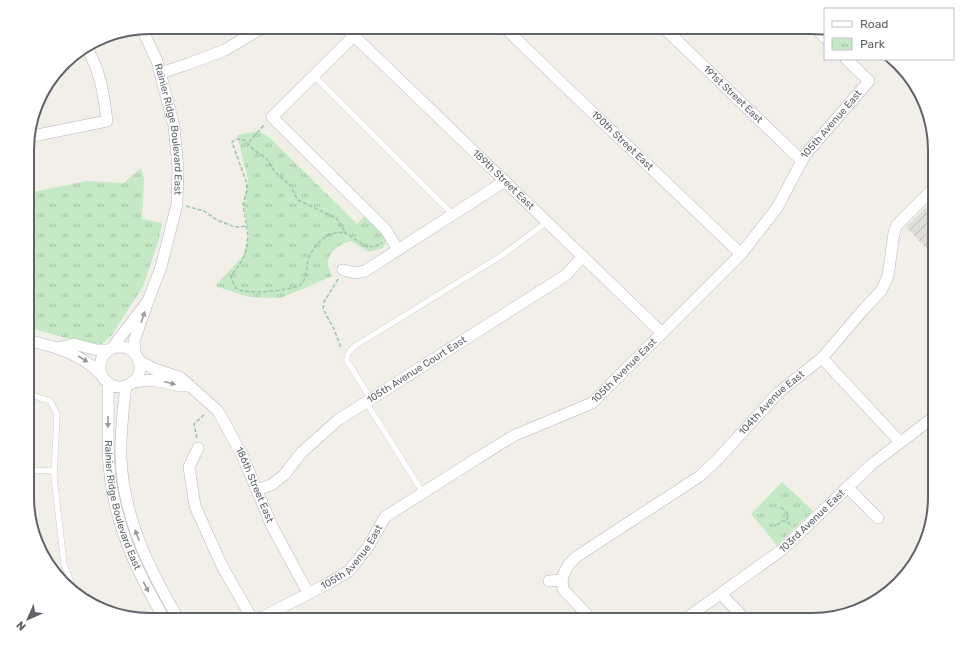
<svg xmlns="http://www.w3.org/2000/svg" width="962" height="647" font-family="Rubik,sans-serif">
	<style>
		.industrial { fill: url(#industrial-furrows) }
		.park { fill: url(#park-tufts) }
		.lines { fill: none; stroke-linecap: round; stroke-linejoin: round }
		.service-casing { stroke: #b5b8bc; stroke-width: 6 }
		.minor-casing { stroke: #b5b8bc; stroke-width: 12 }
		.path { stroke: #9cc7a9; stroke-width: 1.5; stroke-dasharray: 4 2; stroke-linecap: butt }
		.service { stroke: #fff; stroke-width: 5.5 }
		.minor { stroke: #fff; stroke-width: 11 }
		.oneway { fill: #979a9d }
		.labels { text-anchor: middle; dominant-baseline: central; stroke-width: 3.5; stroke-linejoin: round; paint-order: stroke }
		.street-label { font-size: 10px; fill: #5f6368; stroke: #fff }
		.rim { fill: none; stroke: #5f6368; stroke-width: 2 }
	</style>
	<defs>
		<pattern id="industrial-furrows" width="10" height="10" patternUnits="userSpaceOnUse"><rect width="10" height="10" fill="#e0deda"/><path d="M-1 1l2-2M0 10L10 0M9 11l2-2" fill="none" stroke="#b9b8b5"/></pattern>
		<pattern id="park-tufts" width="24" height="20" patternUnits="userSpaceOnUse"><rect width="24" height="20" fill="#c5e8c5"/><path d="M3 7l-1-3M5 7V3M7 7l1-3M15 17l-1-3M17 17v-4M19 17l1-3" fill="none" stroke="#a3c0a4"/></pattern>
	</defs>
	<rect width="100%" height="100%" fill="#f1efe8"/>
	<polygon class="industrial" points="935,199 935,257 906,227"/>
	<g class="park">
		<path d="M 259,131 L 269,137 L 357,224 L 364,216 L 385,236 L 387,241 L 383,248 L 369,252 L 351,241 C 340,244 328,251 328,264 C 328,268 331,273 332,276 L 305,288 L 280,298 L 249,297 L 215,286 L 243,256 L 249,236 L 244,205 L 248,179 L 237,135 Z"/>
		<polygon points="141,168 144,179 142,219 162,223 159,239 143,286 112,335 101,345 95,346 77,339 65,338 28,327 28,193 87,181 124,183"/>
		<polygon points="782,482 813,511 777,545 751,514"/>
	</g>
	<g class="lines">
		<g class="service-casing">
			<g id="service">
				<polyline points="314,76 453,215"/>
				<polyline points="28,394 50,401 57,414 54,477 64,564 75,593"/>
				<path d="M 371,399 L 347,361 C 346,354 350,351 355,346 L 501,256 L 547,222"/>
				<polyline points="366,402 423,493"/>
				<polyline points="28,470 54,471"/>
			</g>
		</g>
		<g class="minor-casing">
			<g id="minor">
				<path id="s1" d="M 345,27 L 662,333"/>
				<path id="s2" d="M 504,27 L 570,91 L 741,254"/>
				<path id="s3" d="M 663,27 L 802,161"/>
				<polyline points="815,27 825,38"/>
				<path id="s4" d="M 142,29 L 157,61 L 174,126 L 178,169 L 177,204 L 161,267 L 148,301"/>
				<polyline points="355,35 272,117 386,230 398,250"/>
				<polyline points="160,73 188,64 225,50 263,27"/>
				<path d="M 28,137 L 107,121 C 104,95 100,69 86,47"/>
				<polyline points="343,270 355,273 365,271 505,181"/>
				<polyline points="28,340 57,348"/>
				<circle cx="120" cy="367" r="20"/>
				<polyline points="112,348 148,301 134,341 135,354"/>
				<polyline points="822,358 900,442"/>
				<path d="M 101,374 C 88,361 75,354 57,348 L 74,344 L 97,350 L 108,350"/>
				<polyline points="132,382 153,380 181,386 190,386 181,378 152,368 138,360"/>
				<path id="s5" d="M 108,383 C 109,410 107,438 109,466 C 114,524 136,570 165,620"/>
				<path d="M 126,386 C 123,410 120,434 121,458 C 123,517 150,571 179,620"/>
				<path id="s6" d="M 190,386 L 218,411 L 242,455 L 272,526 L 308,593"/>
				<polyline points="198,448 189,467 195,506 222,566 253,620"/>
				<polyline points="847,487 878,518"/>
				<path id="s7" d="M 257,490 L 271,485 L 284,475 L 302,452 L 338,420 L 566,275 L 583,256"/>
				<path id="s8" d="M 562,580 C 564,570 569,564 576,557 L 700,476 L 718,459 L 778,393 L 822,358 L 864,309 L 881,291 L 888,276 L 894,233 L 897,225 L 935,187"/>
				<polyline points="549,581 562,580 563,589 592,620"/>
				<polyline points="721,594 746,620"/>
				<path id="s9" d="M 257,620 L 329,583 L 349,571 L 368,547 L 385,517 L 457,471 L 513,436 L 592,403 L 741,254 L 777,208 L 805,155 L 869,81 L 846,59"/>
				<path id="s10" d="M 684,620 L 783,549 L 872,464 L 935,416"/>
			</g>
		</g>
		<g class="path">
			<path d="M 236,139 L 244,140 L 254,150 L 266,158 L 275,172 L 291,186 L 296,197 L 298,200 L 336,218 L 344,230 L 344,232 C 339,233 333,233 328,235 C 318,241 308,254 307,266 C 306,274 306,280 299,286 C 288,290 245,296 236,288 C 234,285 232,280 231,276 L 242,261 L 246,251 L 248,236 L 243,204 L 247,190 L 246,181 L 232,142 Z"/>
			<polyline points="249,142 265,124"/>
			<polyline points="186,206 204,211 217,220 235,227 247,226"/>
			<polyline points="344,232 367,247 376,246 382,243"/>
			<polyline points="338,279 324,302 323,309 334,329 341,348"/>
			<polyline points="197,438 194,424 205,414"/>
			<polyline points="781,507 788,514 787,521 792,527"/>
			<polyline points="777,525 782,521 787,521"/>
		</g>
		<use href="#service" class="service"/>
		<use href="#minor" class="minor"/>
	</g>
	<defs><path id="oneway-solid" d="M-6-.8H1V-3.2L6.5 0L1 3.2V.8H-6Z"/></defs>
	<g class="oneway">
		<use href="#oneway-solid" transform="translate(143 317) rotate(-71)"/>
		<use href="#oneway-solid" transform="translate(83 359) rotate(32)"/>
		<use href="#oneway-solid" transform="translate(170 383) rotate(15)"/>
		<use href="#oneway-solid" transform="translate(108 422) rotate(91)"/>
		<use href="#oneway-solid" transform="translate(137 535) rotate(-111)"/>
		<use href="#oneway-solid" transform="translate(146 587) rotate(63)"/>
	</g>
	<g class="labels">
		<g class="street-label">
			<text stroke="none"><textPath href="#s3" startOffset="97">191st Street East</textPath></text>
			<text stroke="none"><textPath href="#s9" startOffset="776">105th Avenue East</textPath></text>
			<text stroke="none"><textPath href="#s4" startOffset="105">Rainier Ridge Boulevard East</textPath></text>
			<text stroke="none"><textPath href="#s2" startOffset="164">190th Street East</textPath></text>
			<text stroke="none"><textPath href="#s1" startOffset="220">189th Street East</textPath></text>
			<text stroke="none"><textPath href="#s7" startOffset="202">105th Avenue Court East</textPath></text>
			<text stroke="none"><textPath href="#s9" startOffset="452">105th Avenue East</textPath></text>
			<text stroke="none"><textPath href="#s8" startOffset="278">104th Avenue East</textPath></text>
			<text stroke="none"><textPath href="#s6" startOffset="120">186th Street East</textPath></text>
			<text stroke="none"><textPath href="#s5" startOffset="124">Rainier Ridge Boulevard East</textPath></text>
			<text stroke="none"><textPath href="#s10" startOffset="162">103rd Avenue East</textPath></text>
			<text stroke="none"><textPath href="#s9" startOffset="116">105th Avenue East</textPath></text>
		</g>
	</g>
	<path d="M0 0H962V647H0ZM150 34H812A116 116 0 0 1 928 150V497A116 116 0 0 1 812 613H150A116 116 0 0 1 34 497V150A116 116 0 0 1 150 34Z" fill="#fff" fill-rule="evenodd"/>
	<path class="rim" d="M150 34H812A116 116 0 0 1 928 150V497A116 116 0 0 1 812 613H150A116 116 0 0 1 34 497V150A116 116 0 0 1 150 34Z"/>
	<rect x="824" y="8" width="130" height="52" fill="#ffffff" stroke="#bfc1c3"/>
	<rect x="832" y="21" width="20" height="6" fill="#ffffff" stroke="#bfc1c3"/>
	<text x="860" y="28" font-size="12" fill="#5f6368">Road</text>
	<rect x="832" y="38" width="20" height="12" fill="url(#park-tufts)" stroke="#bfc1c3"/>
	<text x="860" y="48" font-size="12" fill="#5f6368">Park</text>
	<g transform="translate(28 619) rotate(225)" stroke="#ffffff" stroke-width="3" paint-order="stroke">
	<path d="M0-3L7 15L0 10L-7 15Z" fill="#5f6368"/>
	<text y="-6" font-size="11" font-weight="bold" text-anchor="middle" fill="#5f6368">N</text>
	</g>
</svg>
